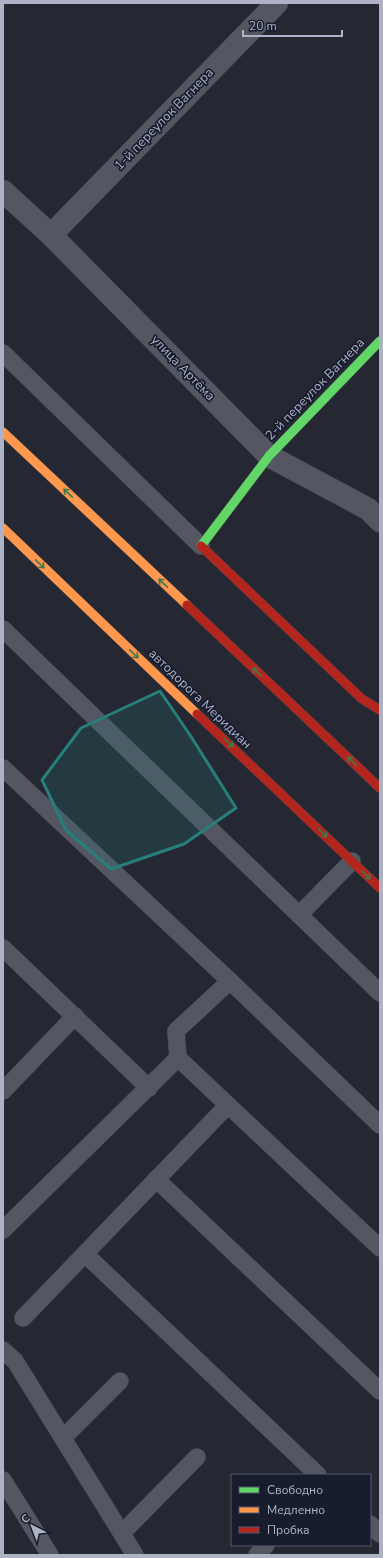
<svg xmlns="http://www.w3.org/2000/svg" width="383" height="1558" font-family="'Nunito Sans',sans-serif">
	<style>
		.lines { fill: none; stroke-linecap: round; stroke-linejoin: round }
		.lane-casing { stroke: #41434c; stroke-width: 18 }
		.street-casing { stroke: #41434c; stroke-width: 23 }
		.fast-casing { stroke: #41434c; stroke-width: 10 }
		.slow-casing { stroke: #41434c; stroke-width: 10 }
		.jam-casing { stroke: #41434c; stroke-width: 10 }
		.lane { stroke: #545762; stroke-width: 17 }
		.street { stroke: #545762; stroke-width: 22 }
		.fast { stroke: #63d668; stroke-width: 9 }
		.slow { stroke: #ff974d; stroke-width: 9 }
		.jam { stroke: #b3261e; stroke-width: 9 }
		.oneway { stroke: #3e7a4b }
		.marked { fill: #277f7b; fill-opacity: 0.2; stroke: #277f7b; stroke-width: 3; stroke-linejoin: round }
		.labels { text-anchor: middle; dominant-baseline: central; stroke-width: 3.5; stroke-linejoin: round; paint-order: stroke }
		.street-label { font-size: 13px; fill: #adb2c6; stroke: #181d2e }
	</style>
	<rect width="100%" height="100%" fill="#252833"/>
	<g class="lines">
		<g class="lane-casing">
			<g id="lane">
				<polyline points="3,353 201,546"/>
				<polyline points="3,629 380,993"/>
				<polyline points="3,768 230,981 380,1125"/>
				<polyline points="299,915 352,861"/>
				<polyline points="3,948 149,1088"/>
				<polyline points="178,1058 176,1031 230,981"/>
				<polyline points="3,1091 75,1016"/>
				<polyline points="156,1179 380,1391"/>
				<polyline points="3,1230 178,1058 380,1248"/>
				<polyline points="85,1254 318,1475"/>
				<polyline points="23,1318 228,1105"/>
				<polyline points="3,1350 15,1361 135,1555"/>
				<polyline points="63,1438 120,1381"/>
				<polyline points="3,1480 50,1555"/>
				<polyline points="370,1524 380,1534"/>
				<polyline points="122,1533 197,1457"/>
				<polyline points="257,1555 266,1545"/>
			</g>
		</g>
		<g class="street-casing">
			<g id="street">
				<polyline points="3,191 51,235 269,456 368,509 380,521"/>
				<polyline points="51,235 277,3"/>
			</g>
		</g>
		<g class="fast-casing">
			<polyline id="fast" points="201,546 269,456 380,341"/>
		</g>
		<g class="slow-casing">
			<g id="slow">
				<polyline points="3,432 187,605"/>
				<polyline points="3,528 197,714"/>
			</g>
		</g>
		<g class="jam-casing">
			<g id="jam">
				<polyline points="201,546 362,699 380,710"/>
				<polyline points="187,605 380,788"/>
				<polyline points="197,714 380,888"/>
			</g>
		</g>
		<use href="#lane" class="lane"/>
		<use href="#street" class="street"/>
		<use href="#fast" class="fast"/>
		<use href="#slow" class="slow"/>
		<use href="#jam" class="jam"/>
	</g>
	<defs><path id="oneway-shaft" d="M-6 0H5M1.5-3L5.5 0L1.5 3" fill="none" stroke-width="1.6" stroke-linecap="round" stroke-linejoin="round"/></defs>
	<g class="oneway">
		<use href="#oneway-shaft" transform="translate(68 493) rotate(-137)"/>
		<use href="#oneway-shaft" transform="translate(40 564) rotate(44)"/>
		<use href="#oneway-shaft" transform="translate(163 583) rotate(-137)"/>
		<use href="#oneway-shaft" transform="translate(134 654) rotate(44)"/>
		<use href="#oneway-shaft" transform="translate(257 672) rotate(-137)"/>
		<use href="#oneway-shaft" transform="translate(229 743) rotate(44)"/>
		<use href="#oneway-shaft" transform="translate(352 761) rotate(-137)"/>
		<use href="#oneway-shaft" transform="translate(323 833) rotate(44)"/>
		<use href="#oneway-shaft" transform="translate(366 875) rotate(44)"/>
	</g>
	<path class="marked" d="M 160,691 L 190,735 L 236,808 L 184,844 L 111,869 L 66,830 L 42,780 L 81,728 Z"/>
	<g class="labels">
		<g class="street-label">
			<text transform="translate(164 119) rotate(-46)">1-й переулок Вагнера</text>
			<text transform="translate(183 368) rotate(46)">улица Артёма</text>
			<text transform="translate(315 389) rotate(-46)">2-й переулок Вагнера</text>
			<text transform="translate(200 699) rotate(44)">автодорога Меридиан</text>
		</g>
	</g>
	<rect width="383" height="1558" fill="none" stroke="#adb2c6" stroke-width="8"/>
	<rect x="231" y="1474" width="140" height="72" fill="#181d2e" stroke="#54596b"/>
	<rect x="239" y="1487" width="20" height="6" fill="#63d668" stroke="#54596b"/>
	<text x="267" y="1494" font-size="12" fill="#adb2c6">Свободно</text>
	<rect x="239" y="1507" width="20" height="6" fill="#ff974d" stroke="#54596b"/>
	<text x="267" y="1514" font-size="12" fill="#adb2c6">Медленно</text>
	<rect x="239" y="1527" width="20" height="6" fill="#b3261e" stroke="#54596b"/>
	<text x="267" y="1534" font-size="12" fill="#adb2c6">Пробка</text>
	<g transform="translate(32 1526) rotate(318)" stroke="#181d2e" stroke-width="3" paint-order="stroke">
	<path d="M0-3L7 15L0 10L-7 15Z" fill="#adb2c6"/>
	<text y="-6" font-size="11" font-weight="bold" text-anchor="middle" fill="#adb2c6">С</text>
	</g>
	<path d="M243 30v6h99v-6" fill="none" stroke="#adb2c6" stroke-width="2"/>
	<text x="249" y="30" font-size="12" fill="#adb2c6" stroke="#181d2e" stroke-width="3" paint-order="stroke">20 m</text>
</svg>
